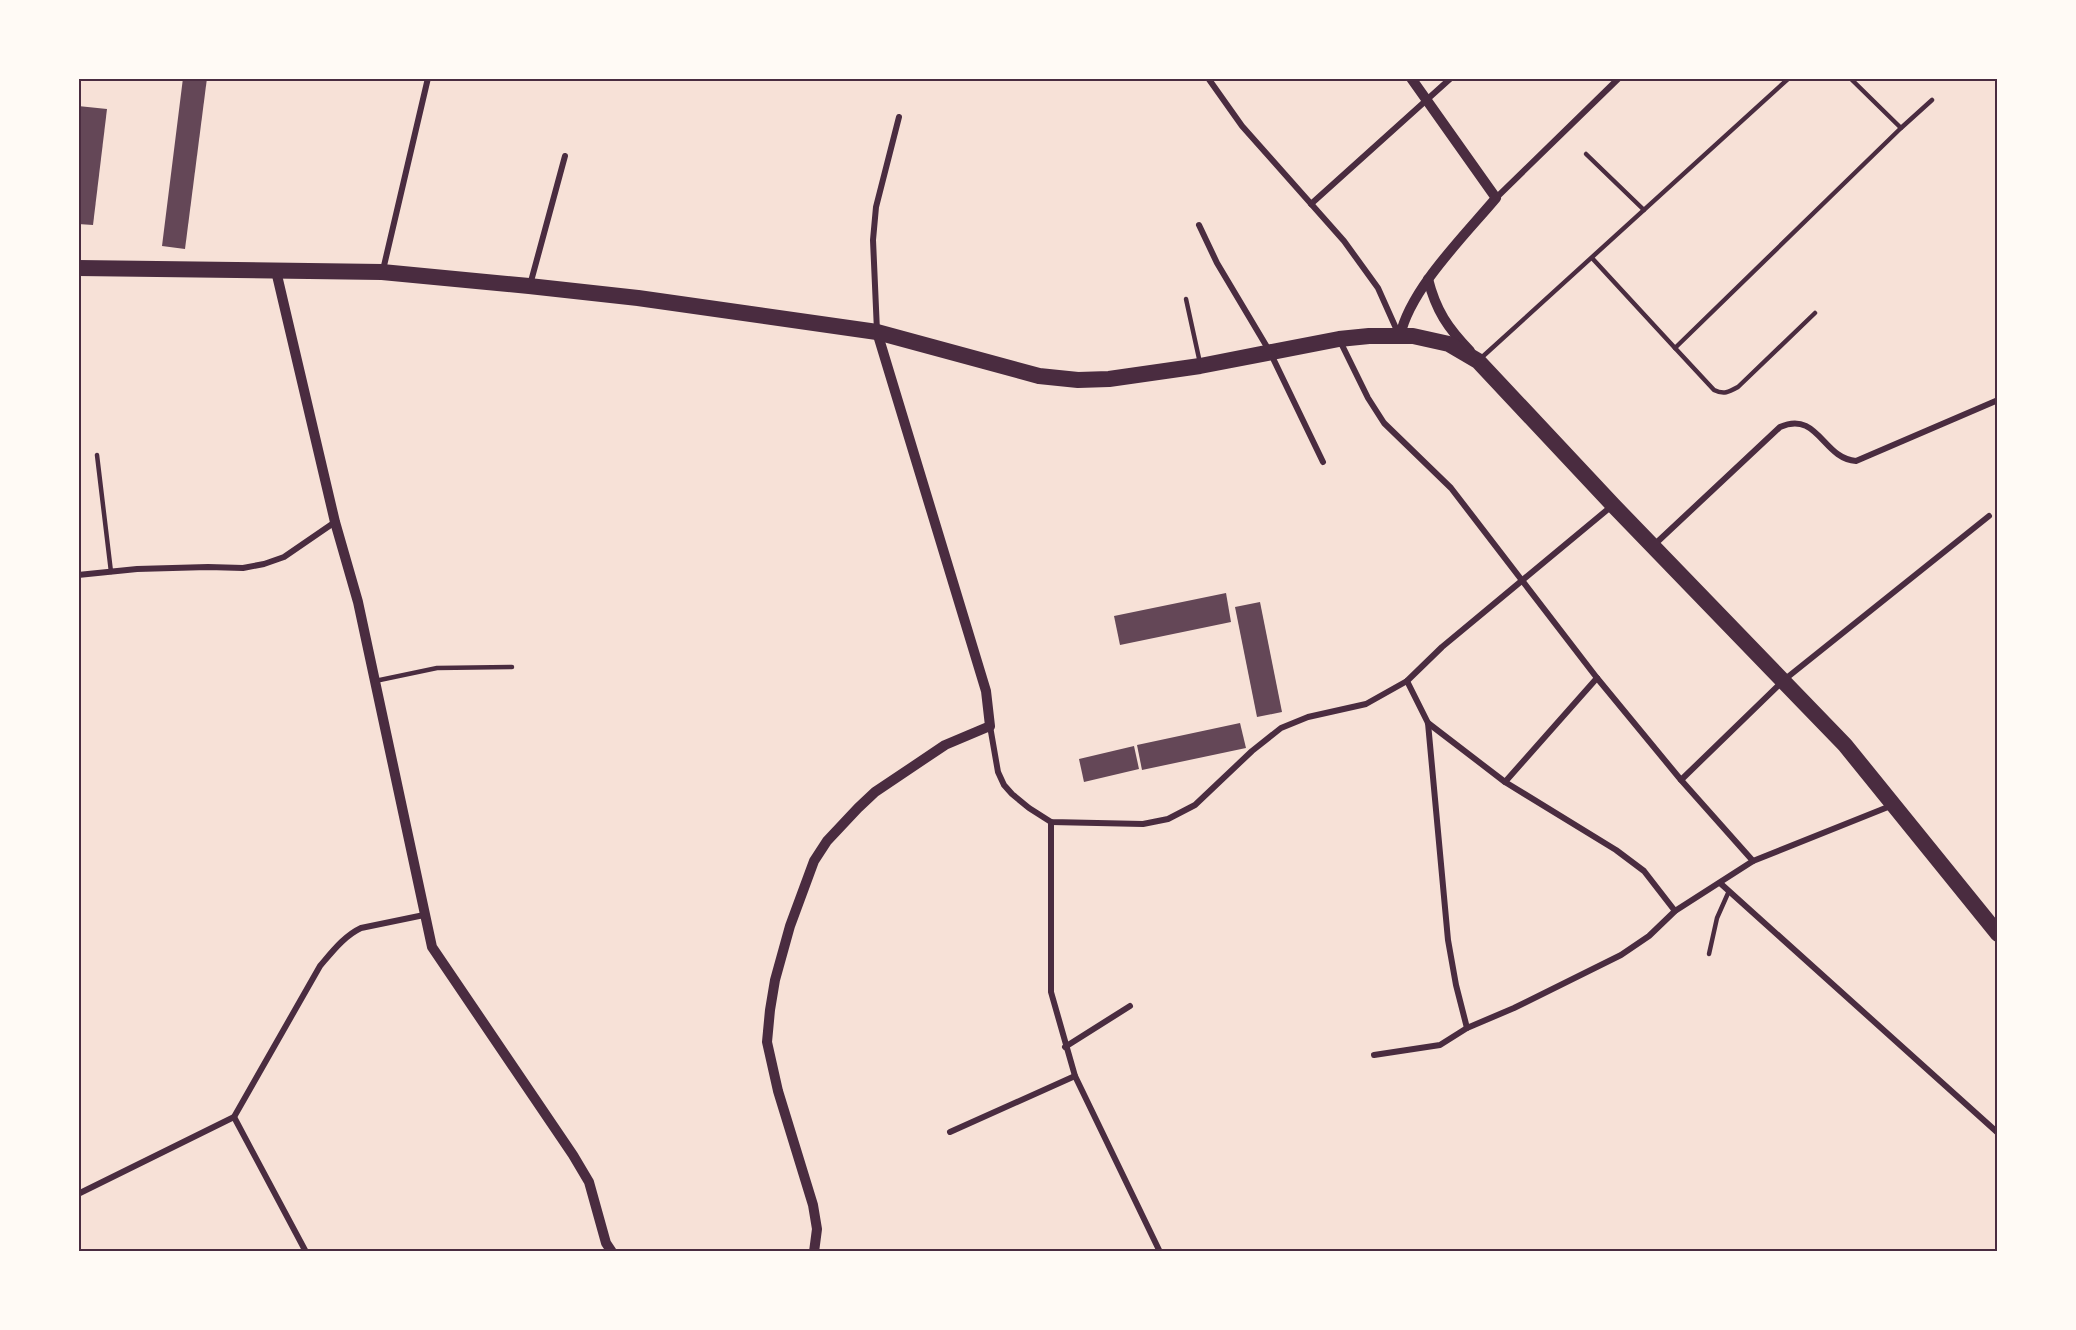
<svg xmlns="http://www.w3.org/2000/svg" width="2076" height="1330" font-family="Inter,sans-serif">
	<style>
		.building { fill: #644757 }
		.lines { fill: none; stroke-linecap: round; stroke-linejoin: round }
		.service { stroke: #4a2c40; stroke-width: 4.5 }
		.minor { stroke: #4a2c40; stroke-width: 6 }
		.tertiary { stroke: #4a2c40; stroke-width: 10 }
		.trunk { stroke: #4a2c40; stroke-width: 16 }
		.neatline { fill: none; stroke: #4a2c40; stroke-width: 2 }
	</style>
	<rect width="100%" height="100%" fill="#f7e1d7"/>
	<g class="building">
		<polygon points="183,78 207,78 185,249 162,246"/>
		<polygon points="78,106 107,109 93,225 78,224"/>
		<polygon points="1226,593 1231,622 1120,645 1114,616"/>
		<polygon points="1260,602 1282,712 1257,717 1235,607"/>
		<polygon points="1240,723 1246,748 1142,770 1137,745"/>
		<polygon points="1134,746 1139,769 1084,782 1079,759"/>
	</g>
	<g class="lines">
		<g class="service">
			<polyline points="1850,78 1901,128"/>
			<polyline points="1586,154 1644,210"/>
			<polyline points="1592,258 1675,348 1901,128 1932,100"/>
			<polyline points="1186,299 1200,363"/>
			<path d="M 1675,348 L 1714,390 C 1724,395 1729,392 1738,387 L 1815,313"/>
			<polyline points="1480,359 1789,78"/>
			<polyline points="97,455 111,572"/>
			<polyline points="375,681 437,668 512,667"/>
			<polyline points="1709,954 1717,918 1729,891"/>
		</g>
		<g class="minor">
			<polyline points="1208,78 1242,126 1344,241 1378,288 1399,335"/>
			<polyline points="1496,198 1619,78"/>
			<polyline points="1311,204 1451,78"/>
			<polyline points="1199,225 1217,263 1270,352 1323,462"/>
			<polyline points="383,270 428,78"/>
			<polyline points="530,285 565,156"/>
			<polyline points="877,331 873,240 876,207 899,117"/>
			<polyline points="1339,339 1368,398 1384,423 1451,488 1597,678 1681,780 1753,861"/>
			<path d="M 1654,545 L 1780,427 C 1818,410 1823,459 1856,461 L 1998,400"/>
			<polyline points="78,575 137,569 208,567 243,568 264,564 284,557 335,522"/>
			<polyline points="1407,681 1428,723 1448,940 1456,985 1467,1028 1514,1008 1621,955 1649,936 1675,911 1753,861 1893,805"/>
			<polyline points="1428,723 1505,782 1616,850 1644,871 1675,911"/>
			<polyline points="990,726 998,772 1004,785 1012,794 1029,808 1051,822 1143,824 1168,819 1195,805 1252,751 1281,728 1308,717 1366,704 1407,681 1442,647 1613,505"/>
			<polyline points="1681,780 1784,680 1989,516"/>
			<polyline points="1505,782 1597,678"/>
			<polyline points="1051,822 1051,992 1075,1076 1160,1252"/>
			<polyline points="1720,883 1998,1133"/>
			<polyline points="1065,1047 1130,1006"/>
			<polyline points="1374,1055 1440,1045 1467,1028"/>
			<polyline points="234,1117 306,1252"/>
			<polyline points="950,1132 1075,1076"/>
			<path d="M 78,1194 L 234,1117 L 320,966 C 332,952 344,936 361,928 L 424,915"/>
		</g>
		<g class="tertiary">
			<polyline points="276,271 335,522 358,602 432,947 573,1155 589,1182 606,1243 612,1252"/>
			<path d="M 1428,279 C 1436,311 1448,328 1470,351"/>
			<path d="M 1400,336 C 1410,289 1465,235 1496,198 L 1411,78"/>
			<polyline points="814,1252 817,1229 813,1205 778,1091 767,1042 770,1010 775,980 790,926 814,861 827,841 858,808 875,792 945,745 990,726 986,691 877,332"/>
		</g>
		<polyline class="trunk" points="78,268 382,272 529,286 638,298 877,332 1039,376 1078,380 1109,379 1200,366 1339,339 1369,336 1413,336 1449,344 1478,361 1613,505 1845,745 1998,934"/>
	</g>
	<rect width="2076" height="1330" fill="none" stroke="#fffaf5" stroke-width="159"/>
	<rect x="80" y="80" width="1916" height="1170" class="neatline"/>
</svg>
